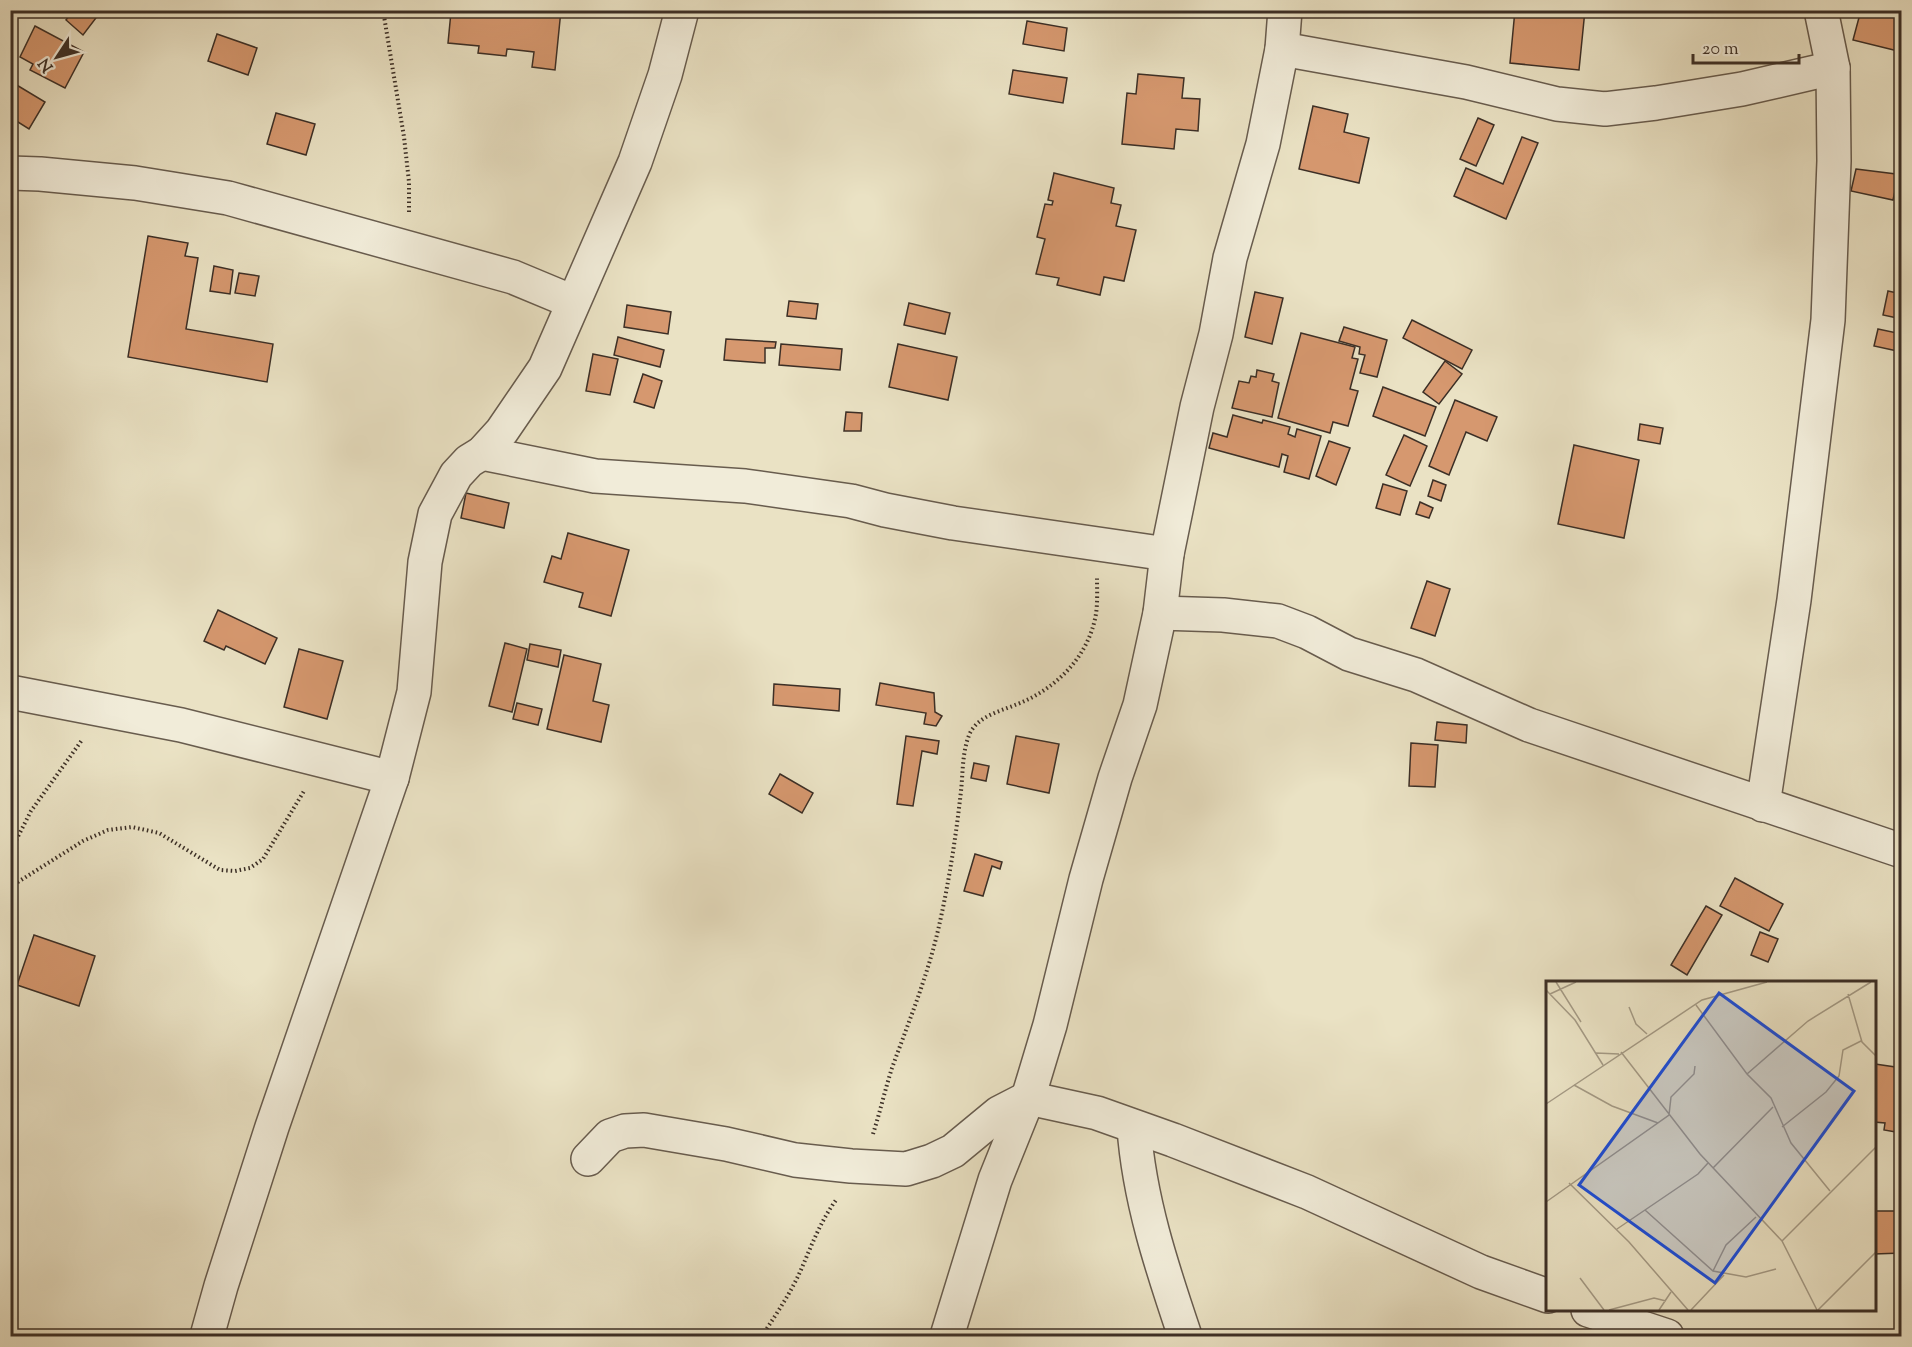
<svg xmlns="http://www.w3.org/2000/svg" width="1912" height="1347" font-family="'Sorts Mill Goudy',serif">
	<style>
		.building { fill: #d6986f; stroke: #3c2f26; stroke-width: 1.5 }
		.lines { fill: none; stroke-linecap: round; stroke-linejoin: round }
		.minor-casing { stroke: #685c4e; stroke-width: 36 }
		.path { stroke: #3c2f26; stroke-width: 4; stroke-dasharray: 1.5 3; stroke-linecap: butt }
		.minor { stroke: #f1ecd9; stroke-width: 33 }
		.inset-road { fill: none; stroke: #a49a85; stroke-width: 1.5 }
		.view { fill: #1d4ed8; fill-opacity: 0.15; stroke: #1d4ed8; stroke-width: 3 }
		.inset-edge { fill: none; stroke: #3c2f26; stroke-width: 3 }
	</style>
	<rect width="100%" height="100%" fill="#eae2c4"/>
	<filter id="stains"><feTurbulence type="fractalNoise" baseFrequency=".00333" numOctaves="4"/><feColorMatrix values="0 0 0 0 .2 0 0 0 0 .09 0 0 0 0 .02 0 0 0 .5 -.17"/></filter>
	<radialGradient id="worn" r=".72"><stop offset=".6" stop-color="#630" stop-opacity="0"/><stop offset="1" stop-color="#630" stop-opacity=".3"/></radialGradient>
	<g class="building">
		<polygon points="73,10 102,10 83,35 66,20"/>
		<polygon points="465,10 561,10 555,70 532,67 534,52 507,49 506,56 478,53 479,46 448,43 451,12 465,13"/>
		<polygon points="1515,10 1585,10 1579,70 1510,63"/>
		<polygon points="1861,10 1902,10 1902,52 1853,40"/>
		<polygon points="1027,21 1067,28 1064,51 1023,44"/>
		<polygon points="35,26 84,52 65,88 30,70 33,64 20,57"/>
		<polygon points="217,34 257,48 248,75 208,61"/>
		<polygon points="1013,70 1067,78 1063,103 1009,94"/>
		<polygon points="1138,74 1184,78 1182,98 1200,99 1198,131 1176,129 1174,149 1122,144 1127,93 1136,94"/>
		<polygon points="10,81 45,102 29,129 10,117"/>
		<polygon points="1313,106 1348,114 1344,132 1369,138 1359,183 1299,169"/>
		<polygon points="276,113 315,124 306,155 267,144"/>
		<polygon points="1478,118 1494,125 1476,166 1460,159"/>
		<polygon points="1522,137 1538,143 1506,219 1454,196 1466,168 1503,184"/>
		<polygon points="1856,169 1896,174 1898,178 1893,200 1851,191"/>
		<polygon points="1054,173 1114,188 1111,203 1121,205 1116,226 1136,230 1124,281 1104,277 1100,295 1057,285 1059,278 1036,274 1045,239 1037,237 1045,204 1052,205 1053,201 1048,200"/>
		<polygon points="148,236 188,243 185,256 198,258 186,329 273,344 267,382 128,357"/>
		<polygon points="214,266 233,270 230,294 210,291"/>
		<polygon points="239,273 259,276 255,296 235,293"/>
		<polygon points="1888,291 1902,294 1902,319 1883,315"/>
		<polygon points="1255,292 1283,298 1272,344 1245,337"/>
		<polygon points="789,301 818,304 816,319 787,316"/>
		<polygon points="909,303 950,313 945,334 904,325"/>
		<polygon points="627,305 671,312 668,334 624,327"/>
		<polygon points="1412,320 1472,350 1462,369 1403,338"/>
		<polygon points="1344,327 1387,340 1377,377 1360,373 1365,355 1359,354 1360,347 1339,341"/>
		<polygon points="1878,329 1902,334 1902,352 1874,346"/>
		<polygon points="1301,333 1355,347 1352,358 1358,359 1350,389 1358,391 1348,426 1333,422 1330,433 1278,418"/>
		<polygon points="618,337 664,350 660,367 614,355"/>
		<polygon points="726,339 776,342 775,348 765,348 765,363 724,360"/>
		<polygon points="781,344 842,349 840,370 779,365"/>
		<polygon points="898,344 957,357 948,400 889,387"/>
		<polygon points="593,354 618,359 610,395 586,391"/>
		<polygon points="1445,361 1462,374 1439,404 1423,392"/>
		<polygon points="1257,370 1274,374 1272,381 1279,383 1272,417 1232,408 1239,381 1249,383 1251,376 1256,377"/>
		<polygon points="643,374 662,381 654,408 634,402"/>
		<polygon points="1383,387 1436,407 1425,436 1373,416"/>
		<polygon points="1455,400 1497,417 1487,441 1466,432 1449,475 1429,466"/>
		<polygon points="846,412 862,413 861,431 844,431"/>
		<polygon points="1233,415 1262,423 1263,420 1290,427 1288,434 1295,437 1297,429 1321,436 1309,479 1284,472 1288,456 1282,454 1279,467 1209,448 1213,433 1227,437"/>
		<polygon points="1640,424 1663,428 1660,444 1638,440"/>
		<polygon points="1404,435 1427,446 1410,486 1386,475"/>
		<polygon points="1329,441 1350,448 1336,485 1316,476"/>
		<polygon points="1574,445 1639,460 1624,538 1558,524"/>
		<polygon points="1433,480 1446,485 1441,501 1428,496"/>
		<polygon points="1383,484 1407,491 1400,515 1376,508"/>
		<polygon points="466,493 509,503 504,528 461,518"/>
		<polygon points="1420,502 1433,508 1429,518 1416,514"/>
		<polygon points="568,533 629,550 611,616 579,607 583,593 544,582 552,556 561,559"/>
		<polygon points="1427,581 1450,589 1435,636 1411,628"/>
		<polygon points="218,610 277,638 265,664 226,646 224,650 204,641"/>
		<polygon points="505,643 527,649 512,712 489,706"/>
		<polygon points="530,644 561,650 558,667 527,660"/>
		<polygon points="299,649 343,661 327,719 284,707"/>
		<polygon points="564,655 601,664 593,701 609,705 601,742 547,729"/>
		<polygon points="880,683 934,693 935,712 942,716 936,726 924,724 926,713 876,705"/>
		<polygon points="774,684 840,689 839,711 773,705"/>
		<polygon points="517,703 542,709 538,725 513,719"/>
		<polygon points="1437,722 1467,725 1466,743 1435,740"/>
		<polygon points="906,736 939,741 937,754 922,751 913,806 897,804"/>
		<polygon points="1016,736 1059,744 1049,793 1007,784"/>
		<polygon points="1411,743 1438,745 1435,787 1409,786"/>
		<polygon points="974,763 989,766 986,781 971,778"/>
		<polygon points="780,774 813,793 802,813 769,794"/>
		<polygon points="975,854 1002,862 1000,869 992,866 983,896 964,891"/>
		<polygon points="1735,878 1783,904 1769,931 1720,906"/>
		<polygon points="1706,906 1722,915 1687,975 1671,965"/>
		<polygon points="1760,932 1778,939 1768,962 1751,955"/>
		<polygon points="34,935 95,956 79,1006 17,985"/>
		<polygon points="1875,1064 1902,1068 1902,1133 1884,1130 1885,1123 1874,1122"/>
		<polygon points="1874,1211 1902,1211 1902,1253 1874,1254"/>
	</g>
	<g class="lines">
		<g class="minor-casing">
			<g id="minor">
				<polyline points="1282,49 1466,82 1557,104 1605,109 1656,103 1742,89 1833,68"/>
				<polyline points="10,173 40,174 135,183 228,198 513,277 573,302"/>
				<polyline points="482,453 595,476 745,486 851,501 885,510 953,523 1167,554"/>
				<polyline points="1160,613 1223,615 1278,621 1307,632 1349,654 1416,675 1529,725 1902,851"/>
				<polyline points="10,692 181,725 392,778"/>
				<polyline points="1763,805 1794,600 1828,320 1834,161 1833,68 1821,10"/>
				<path d="M 1134,1127 C 1139,1199 1162,1268 1185,1336"/>
				<polyline points="588,1159 610,1136 625,1131 644,1130 726,1144 795,1160 851,1166 906,1169 932,1161 953,1151 999,1113 1028,1098 1097,1113 1173,1140 1307,1192 1481,1272 1548,1296"/>
				<polyline points="1588,1310 1667,1336"/>
				<polyline points="207,1336 221,1286 272,1127 392,778 414,692 425,562 435,514 456,475 469,461 482,453 502,431 545,368 635,162 665,75 682,10"/>
				<polyline points="947,1336 995,1180 1028,1098 1050,1025 1086,879 1115,778 1140,705 1160,613 1167,554 1197,407 1216,334 1230,258 1263,144 1282,49 1285,10"/>
			</g>
		</g>
		<g class="path">
			<polyline points="383,10 404,137 409,182 409,212"/>
			<polyline points="10,852 31,811 82,740"/>
			<polyline points="10,887 83,841 108,830 132,827 159,833 220,870 235,871 250,868 263,859 304,791"/>
			<path d="M 873,1134 C 880,1112 885,1090 892,1068 C 909,1021 928,975 939,926 C 949,882 956,836 961,791 C 963,773 962,751 970,733 C 979,716 998,712 1015,705 C 1053,691 1086,660 1095,619 C 1098,606 1097,591 1097,578"/>
			<path d="M 762,1336 C 775,1316 790,1294 800,1272 C 811,1247 820,1222 836,1200"/>
		</g>
		<use href="#minor" class="minor"/>
	</g>
	<g transform="translate(1546 981)">
		<rect width="330" height="330" fill="#eae2c4"/>
		<path class="inset-road" d="M 10,1 L 35,41M 0,9 L 29,39 L 57,84M 4,13 L 30,1M 302,13 L 316,61 L 330,75M 150,24 L 201,93 L 225,117 L 245,162 L 284,210M 83,26 L 90,43 L 101,53M 75,71 L 154,173 L 236,260 L 271,329M 50,72 L 73,73M 201,93 L 262,40 L 325,1M 28,104 L 66,125 L 112,142M 0,123 L 156,19 L 221,1M 236,146 L 280,111 L 293,95 L 297,69 L 315,60M 167,187 L 227,126M 23,202 L 83,261 L 142,329M 0,221 L 123,134 L 125,116 L 148,93 L 149,85M 99,229 L 167,290 L 200,296 L 230,288M 71,248 L 152,193 L 162,182M 236,260 L 330,166M 167,290 L 180,264 L 210,236M 34,297 L 58,329M 63,329 L 108,317 L 120,320M 113,329 L 125,311M 145,329 L 178,294M 272,329 L 330,271"/>
		<path class="view" d="M 173,12 L 308,110 L 169,302 L 33,204 Z"/>
		<rect width="330" height="330" class="inset-edge"/>
	</g>
	<rect width="1912" height="1347" fill="none" stroke="#eae2c4" stroke-width="36"/>
	<rect x="12" y="12" width="1888" height="1323" fill="none" stroke="#3c2f26" stroke-width="3"/>
	<rect x="18" y="18" width="1876" height="1311" fill="none" stroke="#3c2f26" stroke-width="1.5"/>
	<g transform="translate(57 57) rotate(234)" stroke="#f1ecd9" stroke-width="4.5" paint-order="stroke">
	<path d="M0-4.5L10 22L0 15L-10 22Z" fill="#3c2f26"/>
	<text y="-9" font-size="16" font-weight="bold" text-anchor="middle" fill="#3c2f26">N</text>
	</g>
	<path d="M1693 54v9h106v-9" fill="none" stroke="#3c2f26" stroke-width="3"/>
	<text x="1702" y="54" font-size="18" fill="#3c2f26" stroke="#f1ecd9" stroke-width="4.5" paint-order="stroke">20 m</text>
	<rect width="100%" height="100%" filter="url(#stains)"/>
	<rect width="100%" height="100%" fill="url(#worn)"/>
</svg>
